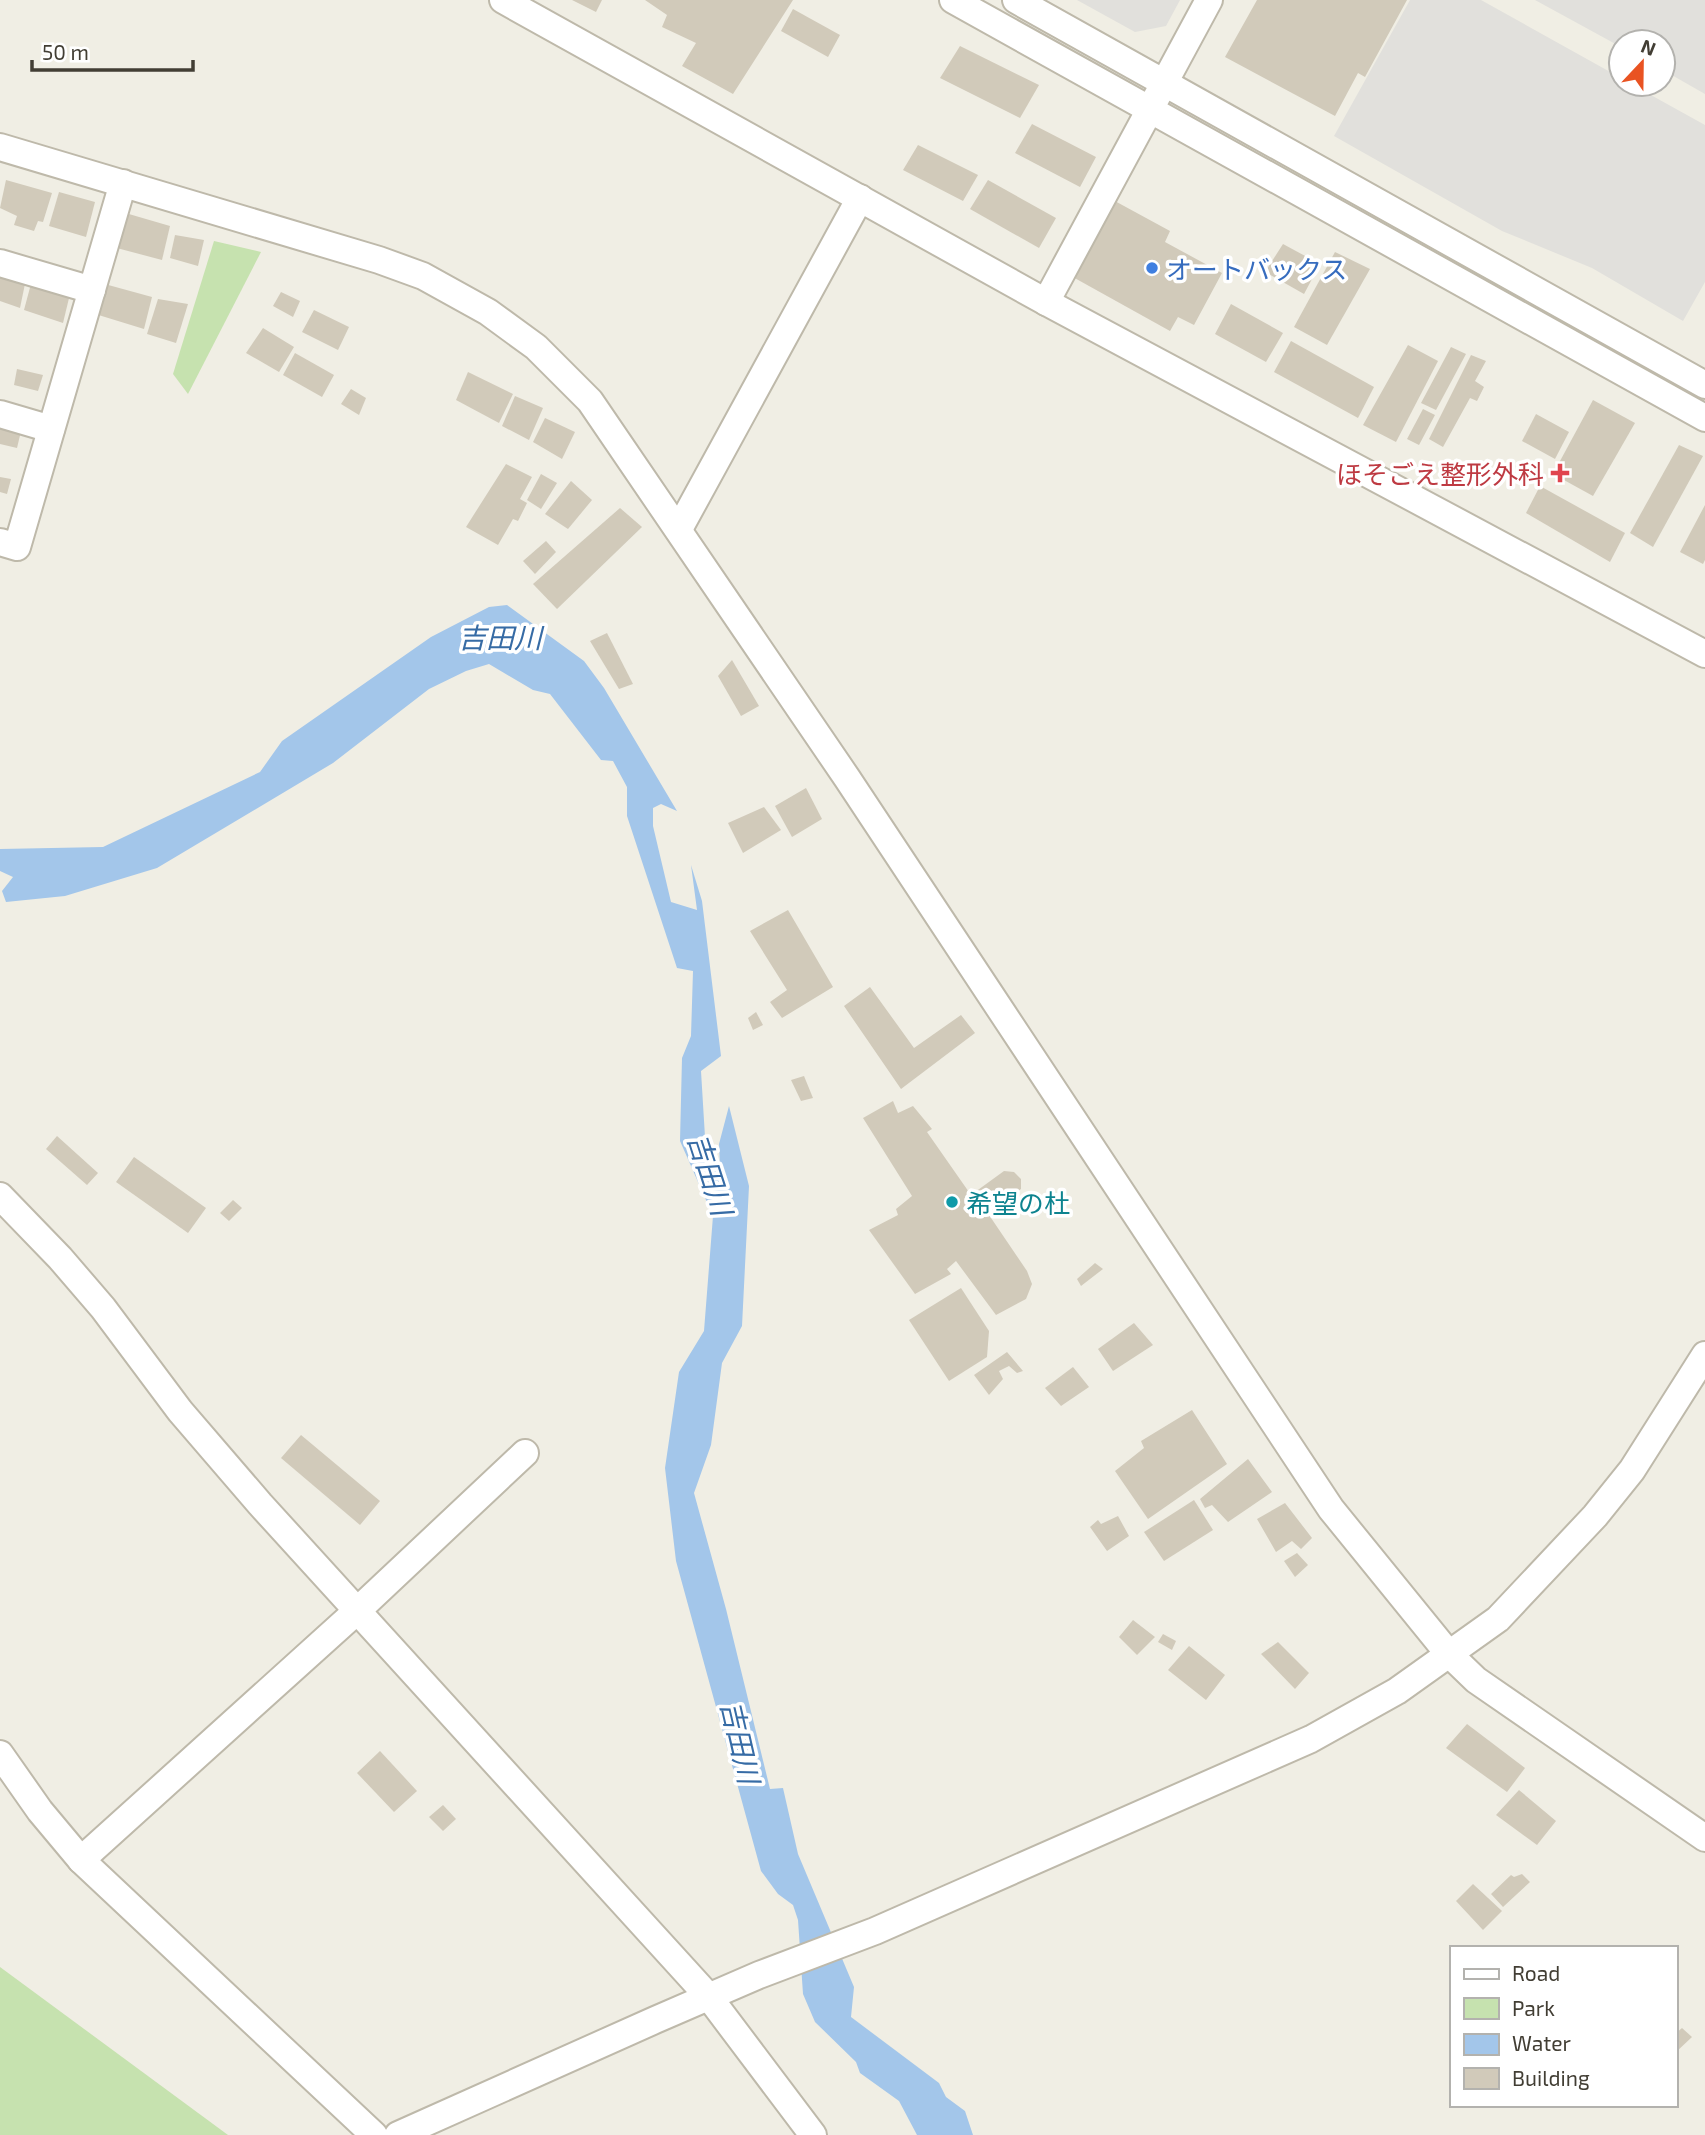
<svg xmlns="http://www.w3.org/2000/svg" width="1705" height="2135" font-family="'Exo 2','Noto Sans JP',sans-serif">
	<style>
		.green { fill: #c6e2af }
		.parking { fill: #e1e0dc }
		.water { fill: #a3c6ea }
		.building { fill: #d1caba }
		.lines { fill: none; stroke-linecap: round; stroke-linejoin: round }
		.minor-casing { stroke: #beb9aa; stroke-width: 30 }
		.minor { stroke: #fff; stroke-width: 26 }
		.shop-dot { fill: #3f7fe0; stroke: #fff; stroke-width: 2.5 }
		.health-dot { fill: #e0444e; stroke: #fff; stroke-width: 2.5 }
		.culture-dot { fill: #0f9aa8; stroke: #fff; stroke-width: 2.5 }
		.labels { text-anchor: middle; dominant-baseline: central; stroke-width: 7; stroke-linejoin: round; paint-order: stroke }
		.shop-label { font-size: 26px; fill: #366cbe; stroke: #fff; text-anchor: start }
		.health-label { font-size: 26px; fill: #be3a42; stroke: #fff; text-anchor: end }
		.culture-label { font-size: 26px; fill: #0d838f; stroke: #fff; text-anchor: start }
		.water-label { font-size: 28px; font-style: italic; fill: #366ba5; stroke: #fff }
	</style>
	<rect width="100%" height="100%" fill="#f0eee4"/>
	<g class="green">
		<polygon points="214,241 261,252 188,394 173,374"/>
		<polygon points="0,1967 228,2135 0,2135"/>
	</g>
	<g class="parking">
		<polygon points="1077,0 1180,0 1166,26 1135,32"/>
		<polygon points="1410,0 1481,0 1621,78 1621,84 1631,84 1705,125 1705,282 1683,321 1592,268 1502,231 1334,136"/>
		<polygon points="1535,0 1705,0 1705,94 1663,70 1663,42 1621,42 1621,47"/>
	</g>
	<polygon class="water" points="507,605 584,661 604,688 677,811 661,804 653,808 653,826 671,902 697,910 691,865 702,901 721,1056 701,1071 705,1137 720,1166 719,1144 729,1106 749,1186 742,1326 722,1363 711,1445 694,1493 726,1609 770,1789 783,1788 798,1854 854,1987 851,2017 939,2083 946,2097 965,2111 973,2135 917,2135 899,2101 860,2073 856,2062 815,2022 803,1994 798,1920 793,1905 778,1894 761,1871 676,1561 665,1468 679,1372 704,1331 713,1216 680,1141 682,1058 691,1036 693,971 677,968 627,816 627,787 613,761 601,760 550,694 533,690 489,664 466,671 429,689 333,763 157,868 65,896 6,902 2,891 13,877 0,871 0,849 103,847 260,772 282,741 431,637 489,607"/>
	<g class="building">
		<polygon points="572,0 602,0 596,12"/>
		<polygon points="645,0 793,0 733,94 682,66 696,43 662,27 667,15"/>
		<polygon points="1257,0 1407,0 1365,77 1358,73 1335,116 1225,57"/>
		<polygon points="793,9 840,35 828,57 781,31"/>
		<polygon points="960,46 1039,85 1020,118 940,78"/>
		<polygon points="1032,124 1096,157 1080,187 1015,153"/>
		<polygon points="918,145 978,175 963,201 903,170"/>
		<polygon points="6,180 52,193 43,222 38,221 34,231 14,225 17,216 0,208"/>
		<polygon points="988,180 1056,218 1039,248 970,209"/>
		<polygon points="59,192 95,202 86,237 49,226"/>
		<polygon points="1113,200 1170,231 1165,242 1222,273 1194,325 1178,317 1170,331 1071,276"/>
		<polygon points="122,212 170,226 162,260 113,247"/>
		<polygon points="175,235 204,240 198,266 170,258"/>
		<polygon points="1283,244 1320,264 1304,294 1265,272"/>
		<polygon points="1335,252 1370,269 1327,345 1294,327"/>
		<polygon points="0,273 26,279 20,308 0,301"/>
		<polygon points="32,280 70,294 63,323 24,310"/>
		<polygon points="101,283 152,297 144,329 92,313"/>
		<polygon points="281,292 300,301 293,317 273,306"/>
		<polygon points="158,299 188,304 176,343 147,334"/>
		<polygon points="1231,304 1283,333 1266,362 1215,334"/>
		<polygon points="314,310 349,327 338,350 302,332"/>
		<polygon points="263,328 294,347 279,372 246,353"/>
		<polygon points="1291,341 1374,387 1358,418 1274,372"/>
		<polygon points="1408,345 1438,361 1396,442 1363,425"/>
		<polygon points="1451,347 1466,354 1436,410 1421,403"/>
		<polygon points="295,353 334,375 322,397 283,375"/>
		<polygon points="1471,355 1486,361 1475,381 1484,387 1477,401 1470,398 1443,447 1429,439"/>
		<polygon points="17,369 43,375 38,391 14,385"/>
		<polygon points="468,372 513,394 499,423 456,400"/>
		<polygon points="351,389 366,398 359,415 341,404"/>
		<polygon points="515,396 543,408 529,440 502,426"/>
		<polygon points="1593,400 1635,423 1593,496 1553,474"/>
		<polygon points="1423,409 1435,415 1419,445 1407,439"/>
		<polygon points="1536,414 1569,432 1555,459 1522,441"/>
		<polygon points="545,418 575,432 562,459 533,442"/>
		<polygon points="0,420 22,427 17,448 0,444"/>
		<polygon points="1679,445 1703,456 1653,547 1630,533"/>
		<polygon points="506,464 532,477 520,499 527,503 518,521 513,519 498,545 466,527"/>
		<polygon points="541,474 557,483 541,509 527,500"/>
		<polygon points="0,477 11,479 7,494 0,492"/>
		<polygon points="571,481 592,500 568,529 545,514"/>
		<polygon points="1540,486 1625,533 1610,562 1526,513"/>
		<polygon points="1705,505 1705,560 1703,564 1680,552"/>
		<polygon points="620,508 642,527 557,609 533,584"/>
		<polygon points="546,541 556,552 535,574 523,561"/>
		<polygon points="607,633 633,684 619,689 590,641"/>
		<polygon points="732,660 759,706 741,716 718,676"/>
		<polygon points="806,788 822,819 792,837 775,806"/>
		<polygon points="764,807 781,830 743,853 728,823"/>
		<polygon points="788,910 833,987 782,1018 770,1002 787,990 750,931"/>
		<polygon points="870,987 914,1048 961,1015 975,1033 901,1089 844,1006"/>
		<polygon points="756,1012 763,1025 753,1030 748,1018"/>
		<polygon points="804,1076 813,1098 801,1101 791,1080"/>
		<polygon points="893,1101 898,1113 913,1106 932,1129 927,1132 971,1195 1004,1171 1014,1172 1021,1179 1021,1189 987,1212 1027,1271 1032,1284 1026,1299 996,1315 956,1261 947,1269 951,1274 915,1294 869,1230 898,1215 896,1209 912,1196 863,1118"/>
		<polygon points="57,1136 98,1173 87,1185 46,1149"/>
		<polygon points="134,1157 206,1208 188,1233 116,1182"/>
		<polygon points="233,1200 242,1208 229,1221 220,1213"/>
		<polygon points="1095,1263 1103,1269 1081,1286 1077,1279"/>
		<polygon points="961,1288 989,1331 987,1357 949,1381 909,1320"/>
		<polygon points="1134,1323 1153,1345 1113,1371 1098,1349"/>
		<polygon points="1007,1352 1023,1371 1017,1373 1009,1366 999,1371 1003,1379 989,1395 974,1375"/>
		<polygon points="1073,1367 1089,1387 1061,1406 1045,1388"/>
		<polygon points="1192,1410 1227,1464 1148,1519 1115,1471 1144,1448 1141,1441"/>
		<polygon points="301,1435 380,1501 360,1525 281,1458"/>
		<polygon points="1248,1459 1272,1492 1228,1522 1212,1505 1205,1508 1200,1499"/>
		<polygon points="1194,1500 1213,1530 1164,1561 1144,1532"/>
		<polygon points="1285,1503 1312,1538 1301,1549 1292,1541 1276,1552 1257,1519"/>
		<polygon points="1118,1516 1129,1536 1107,1551 1090,1527 1098,1520 1101,1524"/>
		<polygon points="1297,1553 1308,1565 1295,1577 1284,1561"/>
		<polygon points="1133,1620 1155,1637 1137,1655 1119,1637"/>
		<polygon points="1163,1634 1176,1641 1172,1650 1158,1642"/>
		<polygon points="1278,1642 1309,1673 1295,1689 1261,1654"/>
		<polygon points="1189,1646 1225,1675 1206,1700 1168,1670"/>
		<polygon points="1467,1724 1525,1768 1507,1792 1446,1748"/>
		<polygon points="380,1751 417,1791 394,1812 357,1773"/>
		<polygon points="1519,1790 1556,1821 1537,1845 1496,1815"/>
		<polygon points="443,1805 456,1819 443,1831 429,1817"/>
		<polygon points="1522,1874 1530,1882 1503,1907 1491,1894 1511,1875 1514,1877"/>
		<polygon points="1473,1884 1502,1911 1483,1930 1456,1901"/>
		<polygon points="1682,2028 1692,2037 1675,2053 1675,2034"/>
	</g>
	<g class="lines">
		<g class="minor-casing">
			<g id="minor">
				<polyline points="503,0 1046,302 1705,654"/>
				<polyline points="953,0 1705,418"/>
				<polyline points="1016,0 1705,385"/>
				<polyline points="0,147 379,260 423,276 488,312 536,347 590,401 847,778 1331,1509 1448,1653 1476,1680 1705,1838"/>
				<polyline points="0,263 92,290"/>
				<polyline points="1046,302 1209,0"/>
				<polyline points="0,414 51,429"/>
				<polyline points="679,529 860,198"/>
				<polyline points="0,542 17,547 123,183"/>
				<polyline points="0,1196 60,1258 103,1308 180,1411 260,1504 709,1997 813,2135"/>
				<polyline points="0,1754 40,1811 81,1860 374,2135"/>
				<polyline points="81,1860 358,1610 525,1453"/>
				<polyline points="398,2135 655,2020 759,1975 875,1931 1311,1739 1397,1691 1498,1619 1595,1516 1632,1470 1705,1355"/>
			</g>
		</g>
		<use href="#minor" class="minor"/>
	</g>
	<circle class="shop-dot" cx="1152" cy="268" r="7"/>
	<path class="health-dot" d="M1556.5 462.5h7v7h7v7h-7v7h-7v-7h-7v-7h7z"/>
	<circle class="culture-dot" cx="952" cy="1202" r="7"/>
	<g class="labels">
		<g class="shop-label">
			<text x="1166" y="268">オートバックス</text>
		</g>
		<g class="health-label">
			<text x="1544" y="473">ほそごえ整形外科</text>
		</g>
		<g class="culture-label">
			<text x="966" y="1202">希望の杜</text>
		</g>
		<g class="water-label">
			<text x="500" y="637">吉田川</text>
			<text transform="translate(711 1174) rotate(72)">吉田川</text>
			<text transform="translate(741 1742) rotate(77)">吉田川</text>
		</g>
	</g>
	<rect x="1450" y="1946" width="228" height="161" fill="#ffffff" stroke="#b3b2ae" stroke-width="2"/>
	<rect x="1464" y="1969" width="35" height="10" fill="#ffffff" stroke="#b3b2ae" stroke-width="2"/>
	<text x="1512" y="1981" font-size="21" fill="#423e34">Road</text>
	<rect x="1464" y="1998" width="35" height="21" fill="#c6e2af" stroke="#b3b2ae" stroke-width="2"/>
	<text x="1512" y="2016" font-size="21" fill="#423e34">Park</text>
	<rect x="1464" y="2034" width="35" height="21" fill="#a3c6ea" stroke="#b3b2ae" stroke-width="2"/>
	<text x="1512" y="2051" font-size="21" fill="#423e34">Water</text>
	<rect x="1464" y="2068" width="35" height="21" fill="#d1caba" stroke="#b3b2ae" stroke-width="2"/>
	<text x="1512" y="2086" font-size="21" fill="#423e34">Building</text>
	<g transform="translate(1642 63) rotate(22)"><circle r="33" fill="#ffffff" stroke="#b3b2ae" stroke-width="2"/>
	<path d="M0-5L12 26L0 18L-12 26Z" fill="#e95322"/>
	<text y="-10" font-size="19" font-weight="bold" text-anchor="middle" fill="#423e34">N</text>
	</g>
	<path d="M32 60v10h161v-10" fill="none" stroke="#423e34" stroke-width="3.5"/>
	<text x="42" y="60" font-size="21" fill="#423e34" stroke="#ffffff" stroke-width="5" paint-order="stroke">50 m</text>
</svg>
